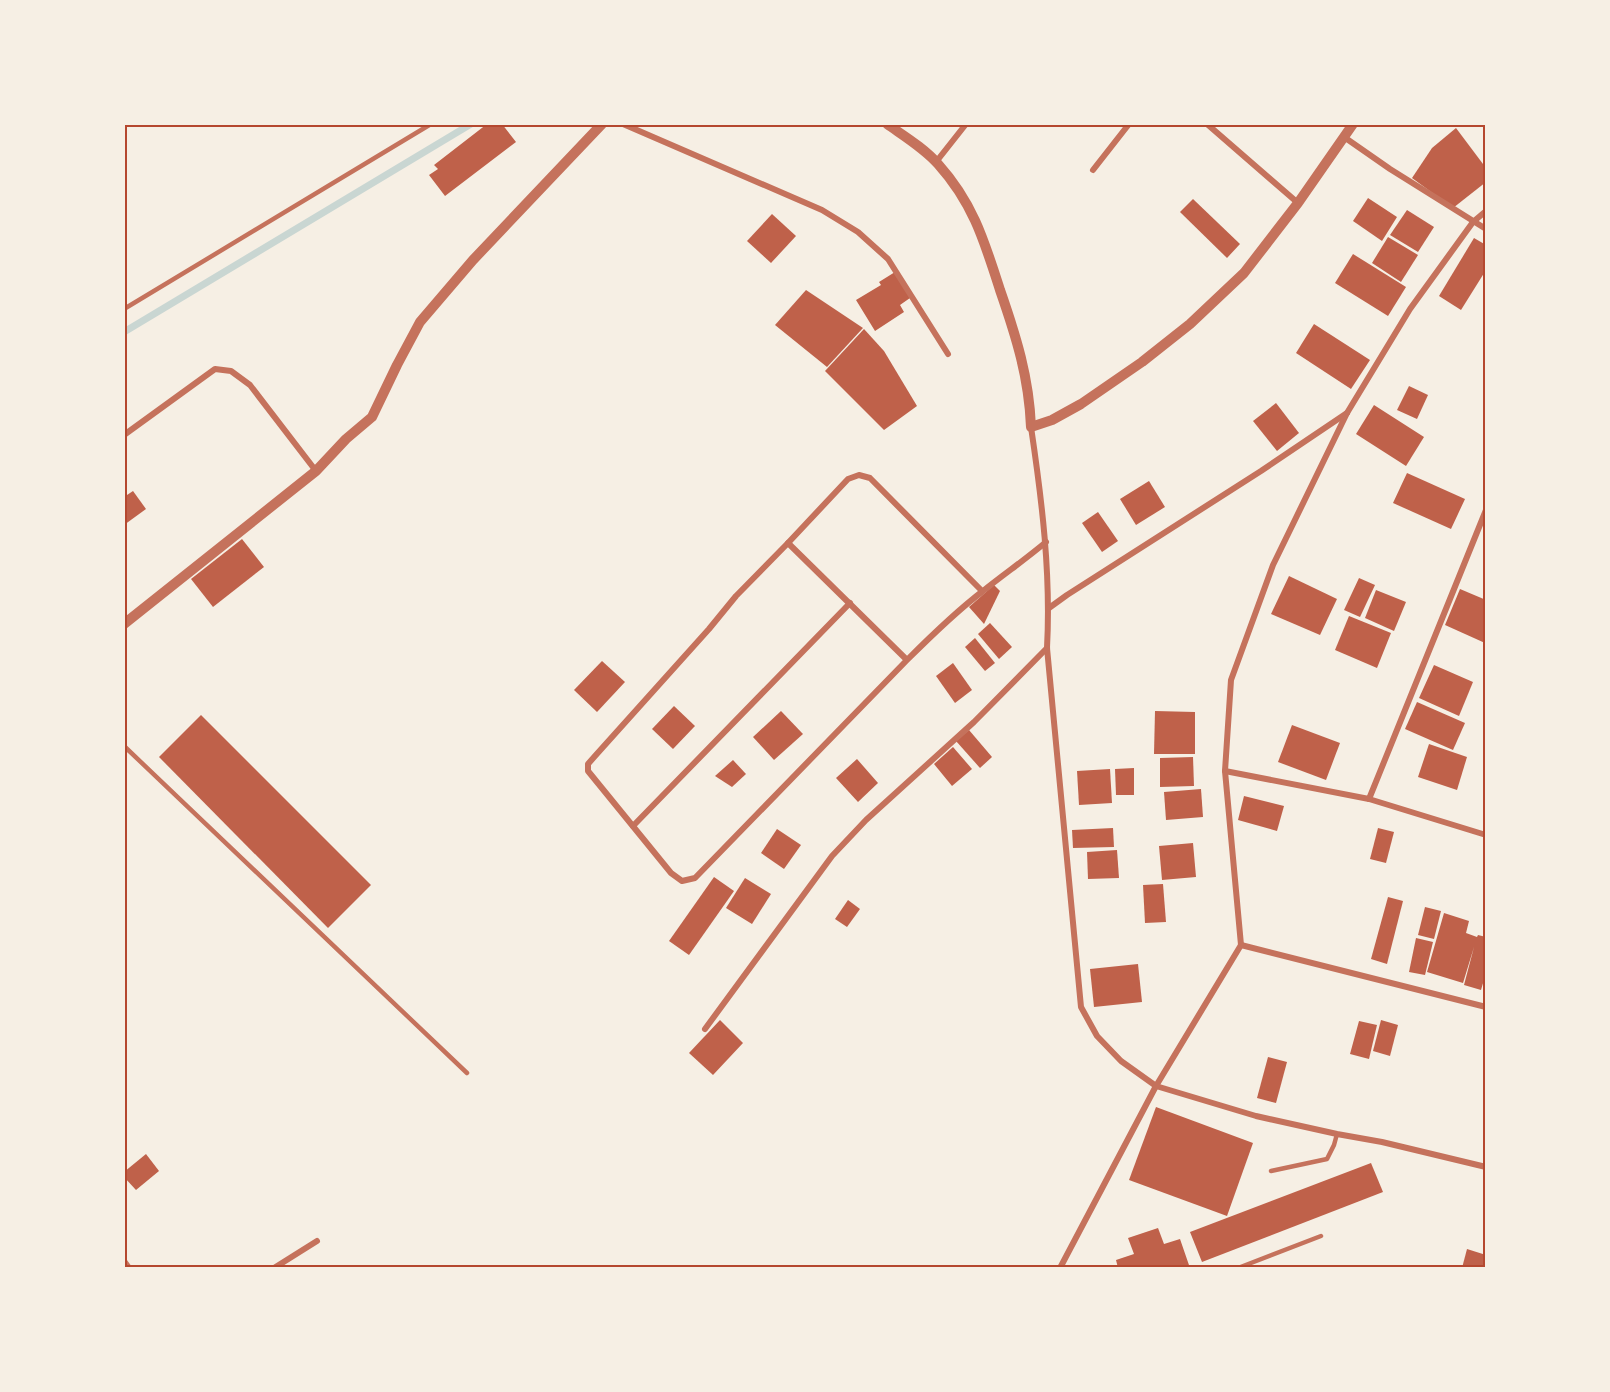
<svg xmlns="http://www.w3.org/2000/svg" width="1610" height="1392" font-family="Jost,sans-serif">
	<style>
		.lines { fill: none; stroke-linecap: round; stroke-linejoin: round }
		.stream { stroke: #c9d6d2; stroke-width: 7 }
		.building { fill: #bf614a }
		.service { stroke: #c5725c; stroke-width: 4.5 }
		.minor { stroke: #c5725c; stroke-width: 6 }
		.tertiary { stroke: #c5725c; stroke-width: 10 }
		.neatline { fill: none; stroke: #b5482f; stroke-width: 2 }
	</style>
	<rect width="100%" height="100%" fill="#f6efe4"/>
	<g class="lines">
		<polyline class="stream" points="124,332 471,124"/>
	</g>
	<g class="building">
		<polygon points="487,124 502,124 516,142 445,196 429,175 438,169 434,165"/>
		<polygon points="1456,128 1486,168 1486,182 1453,208 1412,178 1432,148"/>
		<polygon points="1368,198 1397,217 1382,241 1353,221"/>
		<polygon points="1193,199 1240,244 1227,258 1180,212"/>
		<polygon points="1407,210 1434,227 1418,252 1390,235"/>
		<polygon points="772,214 796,236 771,263 747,241"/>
		<polygon points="1388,237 1418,255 1401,282 1372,263"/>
		<polygon points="1474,238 1486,245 1486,270 1461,310 1439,296"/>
		<polygon points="1353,254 1406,287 1388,316 1335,283"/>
		<polygon points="895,272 910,298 900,305 904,312 875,331 856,300 881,285 879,282"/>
		<polygon points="806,290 863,328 827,367 775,325"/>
		<polygon points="1314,324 1370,360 1351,389 1296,353"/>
		<polygon points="864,329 884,351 917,406 884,430 825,371"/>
		<polygon points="1409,386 1428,395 1417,419 1397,410"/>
		<polygon points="1276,403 1299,433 1277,451 1253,421"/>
		<polygon points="1374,405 1424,437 1406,466 1356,434"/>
		<polygon points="1407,473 1465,499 1451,529 1393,503"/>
		<polygon points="1149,481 1165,507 1136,525 1120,499"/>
		<polygon points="133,491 146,509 124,525 124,497"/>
		<polygon points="1098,512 1118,541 1102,552 1082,523"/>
		<polygon points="242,539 264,567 213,607 191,579"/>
		<polygon points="1289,576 1337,599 1320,635 1271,614"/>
		<polygon points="1359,578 1375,585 1360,617 1344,610"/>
		<polygon points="994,585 1000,591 984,624 969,607"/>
		<polygon points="1460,589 1486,600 1485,643 1445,625"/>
		<polygon points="1376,590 1406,602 1394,631 1365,618"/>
		<polygon points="1349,616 1391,633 1377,668 1335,650"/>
		<polygon points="990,623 1012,647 999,659 978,634"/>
		<polygon points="975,638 995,663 985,671 965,647"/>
		<polygon points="602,661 625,682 597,712 574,690"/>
		<polygon points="953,663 972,690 955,703 936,676"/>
		<polygon points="1434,665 1473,682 1459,716 1419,698"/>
		<polygon points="1417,702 1465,723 1453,750 1405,729"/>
		<polygon points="674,706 695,726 673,749 652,729"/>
		<polygon points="781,711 803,734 774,760 753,737"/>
		<polygon points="1155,711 1195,712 1195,754 1154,754"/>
		<polygon points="201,715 371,885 328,928 159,757"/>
		<polygon points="1292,725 1340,743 1326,780 1278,762"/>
		<polygon points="969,730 992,757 980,768 956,741"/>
		<polygon points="1429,744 1467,757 1457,790 1418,777"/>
		<polygon points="953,747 972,769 952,786 934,764"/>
		<polygon points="1193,757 1194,786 1160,787 1160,758"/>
		<polygon points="857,759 878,783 858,802 836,778"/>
		<polygon points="733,760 746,774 732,787 715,776"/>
		<polygon points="1134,768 1134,795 1116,795 1115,769"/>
		<polygon points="1110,769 1112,803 1079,805 1077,771"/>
		<polygon points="1201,789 1203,817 1166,820 1164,792"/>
		<polygon points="1244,796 1284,806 1277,831 1238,820"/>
		<polygon points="1113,828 1114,847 1073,848 1072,830"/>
		<polygon points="1378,828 1394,832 1386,863 1370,859"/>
		<polygon points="777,829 801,845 784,869 761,853"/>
		<polygon points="1193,843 1196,877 1162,880 1159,846"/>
		<polygon points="1117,850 1119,878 1088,879 1087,852"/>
		<polygon points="714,877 734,891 689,955 669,941"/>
		<polygon points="745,878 771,894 752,924 726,908"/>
		<polygon points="1163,884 1166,922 1145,923 1143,885"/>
		<polygon points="1388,897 1403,901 1387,964 1371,959"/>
		<polygon points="848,900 860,909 847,927 835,919"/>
		<polygon points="1425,907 1441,911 1434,939 1418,935"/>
		<polygon points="1444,913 1469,921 1466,933 1477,937 1478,935 1486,937 1486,973 1481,990 1464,985 1474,947 1463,983 1427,972"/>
		<polygon points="1416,938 1433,942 1425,975 1409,972"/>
		<polygon points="1138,964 1142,1002 1094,1007 1090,969"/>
		<polygon points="720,1020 743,1043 713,1075 689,1053"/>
		<polygon points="1381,1020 1398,1025 1390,1056 1373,1051"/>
		<polygon points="1359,1021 1377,1025 1369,1059 1350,1054"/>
		<polygon points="1268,1057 1287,1062 1276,1103 1257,1098"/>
		<polygon points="1156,1107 1253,1143 1227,1216 1129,1180"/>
		<polygon points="146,1154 159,1171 136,1190 124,1177 124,1172"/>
		<polygon points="1371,1163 1383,1192 1202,1262 1190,1232"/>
		<polygon points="1158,1228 1164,1244 1180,1239 1190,1268 1118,1268 1116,1260 1134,1254 1128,1238"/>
		<polygon points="1467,1249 1486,1255 1483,1268 1462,1268"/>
	</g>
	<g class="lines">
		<g class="service">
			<polyline points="124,309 431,124"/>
			<polyline points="124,746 467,1073"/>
			<polyline points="1271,1171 1327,1159 1334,1145 1337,1134"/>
			<polyline points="1238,1268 1321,1236"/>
		</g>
		<g class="minor">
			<polyline points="623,124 822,210 858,232 888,259 948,354"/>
			<polyline points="1207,124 1298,203"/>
			<polyline points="1344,137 1390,169 1486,229"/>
			<polyline points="936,162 966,124"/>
			<polyline points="1093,170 1129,124"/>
			<path d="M 1031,427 C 1042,501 1051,574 1047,648 L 1081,1007 L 1097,1036 L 1121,1061 L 1156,1086 L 1256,1116 L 1337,1134 L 1382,1142 L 1486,1167"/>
			<polyline points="124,435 215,369 231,371 250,385 316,471"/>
			<polyline points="788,543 848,479 859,475 870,478 982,591"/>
			<polyline points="1049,608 1067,595 1261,471 1347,413"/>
			<path d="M 907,660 L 788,543 L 736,596 L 709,629 L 595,756 L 588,764 L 588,771 L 671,873 L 682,881 L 695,878 L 907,660 C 930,637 958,610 983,591 C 1004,574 1026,559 1046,542"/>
			<polyline points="1225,771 1369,799 1486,835"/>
			<polyline points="1369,799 1486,510"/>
			<polyline points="633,826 850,603"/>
			<polyline points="1241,945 1225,771 1231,680 1273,565 1347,413 1410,309 1473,222 1486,211"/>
			<polyline points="1241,945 1486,1007"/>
			<polyline points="705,1029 832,856 866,820 974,722 1047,648"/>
			<polyline points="124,1261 129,1268"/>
			<polyline points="274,1268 317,1241"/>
			<polyline points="1060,1268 1156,1086 1241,945"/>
		</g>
		<g class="tertiary">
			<path d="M 887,124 C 904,136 924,148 938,164 C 973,203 984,240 1000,290 C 1016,336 1029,377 1031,427 L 1052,420 L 1081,404 L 1142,362 L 1190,324 L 1244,273 L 1298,203 L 1353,124"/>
			<polyline points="124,624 316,471 346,439 372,417 397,365 420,322 473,260 602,124"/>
		</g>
	</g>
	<rect width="1610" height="1392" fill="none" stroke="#f6efe4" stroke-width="252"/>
	<rect x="126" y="126" width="1358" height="1140" class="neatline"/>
</svg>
